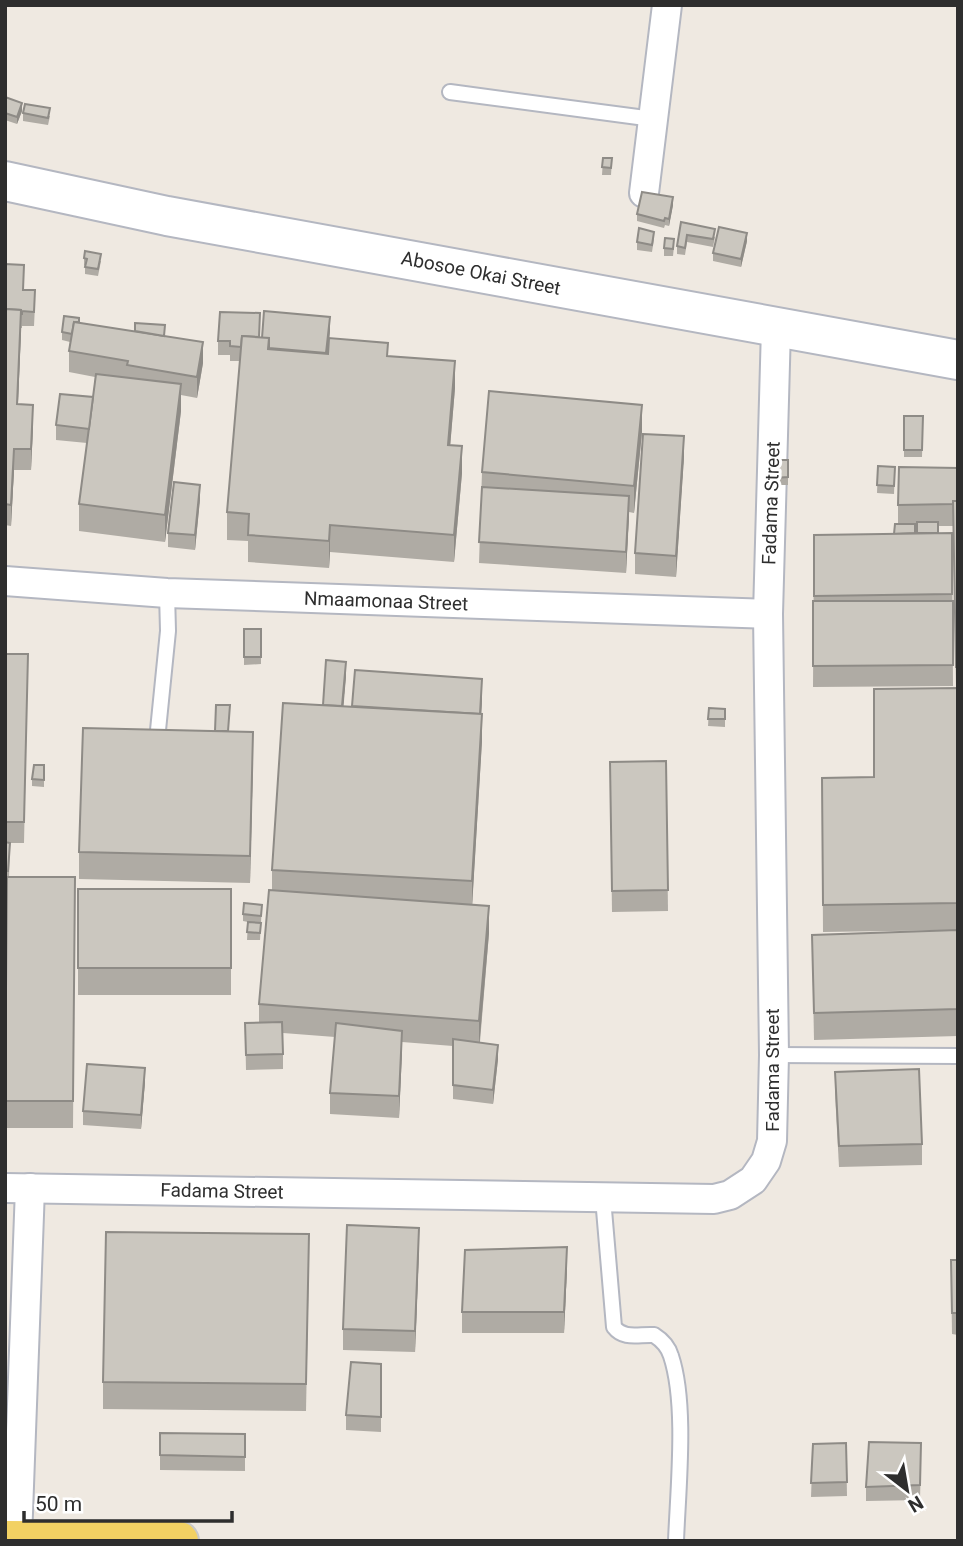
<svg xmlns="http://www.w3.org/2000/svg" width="963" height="1546" font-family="Roboto,sans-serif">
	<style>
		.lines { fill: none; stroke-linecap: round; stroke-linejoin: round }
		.lane-casing { stroke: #b4b7c1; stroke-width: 18 }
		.street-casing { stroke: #b4b7c1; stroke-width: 32 }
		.secondary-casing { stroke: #b4b7c1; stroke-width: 42 }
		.primary-casing { stroke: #c9c9c9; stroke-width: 42 }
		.lane { stroke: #fff; stroke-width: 14 }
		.street { stroke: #fff; stroke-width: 28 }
		.secondary { stroke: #fff; stroke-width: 38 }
		.primary { stroke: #f2d163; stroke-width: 38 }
		.wall { fill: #afaba4; fill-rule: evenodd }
		.shaded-wall { fill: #8e8b86 }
		.building { fill: #cbc7bf; stroke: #8e8b86; stroke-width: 2 }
		.labels { text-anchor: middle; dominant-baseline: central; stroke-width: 6; stroke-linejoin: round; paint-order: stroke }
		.street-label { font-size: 19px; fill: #2e2e2e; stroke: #fff }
	</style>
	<rect width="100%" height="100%" fill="#efe9e1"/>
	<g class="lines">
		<g class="lane-casing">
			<g id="lane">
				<polyline points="450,92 653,119"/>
				<polyline points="157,740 168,631 167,593"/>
				<polyline points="774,1055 958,1056"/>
				<path d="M 603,1198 L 614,1327 C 624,1340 639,1334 654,1335 C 662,1340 668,1346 671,1356 C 687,1404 678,1488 676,1541"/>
			</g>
		</g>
		<g class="street-casing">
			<g id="street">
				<polyline points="644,193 667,5"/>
				<polyline points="5,581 167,593 768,614"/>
				<polyline points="5,1188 714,1199 730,1195 753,1180 766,1161 772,1141 774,1055 768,614 776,328"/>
				<polyline points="17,1540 30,1188"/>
			</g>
		</g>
		<g class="secondary-casing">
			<polyline id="secondary" points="5,181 167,216 958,360"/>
		</g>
		<g class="primary-casing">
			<polyline id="primary" points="5,1540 179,1541"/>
		</g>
		<use href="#lane" class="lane"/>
		<use href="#street" class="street"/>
		<use href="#secondary" class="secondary"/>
		<use href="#primary" class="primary"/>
	</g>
	<g class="wall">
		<polygon points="5,97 22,111 17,124 5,120"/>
		<polygon points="23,113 50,116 48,125 23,121"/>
		<polygon points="603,158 612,158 611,175 602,175"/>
		<polygon points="673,205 669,226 665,225 664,228 637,221 637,214"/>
		<polygon points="681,222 715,237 713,247 687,242 685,255 677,254 677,246"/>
		<polygon points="654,239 652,252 637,250 637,242"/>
		<polygon points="747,241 741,267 713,261 713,253"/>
		<polygon points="674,246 673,256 664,256 664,248"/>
		<polygon points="84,258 101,261 98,276 85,274 85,266 84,265"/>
		<polygon points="5,264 35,305 34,326 22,326 22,328 21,328 18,404 33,426 31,470 14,470 11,526 5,525"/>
		<polygon points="79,323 165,336 203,363 197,398 181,395 181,411 165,542 79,531 79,504 87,443 56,440 56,425 93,397 95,377 69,372 69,351 70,342 62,340 62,332"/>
		<polygon points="330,331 328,354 388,356 455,388 450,446 462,473 454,562 330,552 329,568 248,562 248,541 227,540 227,512 240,361 230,361 230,355 218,355 218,341"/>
		<polygon points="904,416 923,416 922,457 904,457"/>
		<polygon points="642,432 634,513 629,512 626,573 479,563 482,472"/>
		<polygon points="684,457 676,577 635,574 635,553"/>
		<polygon points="773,460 788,460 788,485 774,485"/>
		<polygon points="878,466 895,467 894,494 877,493"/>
		<path d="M 958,468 L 958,930 L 823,932 L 822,778 L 874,777 L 956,688 L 953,526 L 938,526 L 938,533 L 952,533 L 953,686 L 813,687 L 814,535 L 894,534 L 898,524 L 898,505 ZM 915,526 L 917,526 L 917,533 L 915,533 Z"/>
		<polygon points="200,499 195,550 168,547 168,533"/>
		<polygon points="244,629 261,629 261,664 244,665"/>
		<polygon points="5,654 28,654 24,843 10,843 9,877 75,877 73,1128 5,1128 7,886 5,886"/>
		<polygon points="346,676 343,706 352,707 482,700 481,714 482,741 472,905 489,933 480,1042 498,1059 493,1104 453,1099 453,1046 402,1042 399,1118 330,1114 330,1093 335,1037 283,1033 283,1069 246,1070 245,1023 259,1022 259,1004 272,890 272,870 323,705"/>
		<polygon points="709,708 725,709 725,727 708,726"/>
		<polygon points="229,731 253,759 250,883 79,879 79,852"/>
		<polygon points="666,761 668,911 612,912 610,762"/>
		<polygon points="44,765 44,787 32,786 32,779"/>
		<rect x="78" y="889" width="153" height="106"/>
		<polygon points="262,905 260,940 247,940 248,922 243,921 243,914"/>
		<polygon points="958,930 958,1036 814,1040 812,935"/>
		<polygon points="835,1072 922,1144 922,1165 839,1167 835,1093"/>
		<polygon points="145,1082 141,1129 83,1125 83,1111"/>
		<polygon points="419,1249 415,1352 343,1350 343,1329"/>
		<polygon points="951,1260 958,1260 958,1335 952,1334"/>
		<polygon points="309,1262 306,1411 103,1409 103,1382"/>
		<polygon points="567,1268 564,1333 462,1333 462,1312"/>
		<polygon points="381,1364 381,1432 346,1430 346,1415"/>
		<polygon points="160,1433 245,1434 245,1471 160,1470"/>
		<polygon points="846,1443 847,1496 811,1497 813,1444"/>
		<polygon points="921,1458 920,1500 866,1501 866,1487"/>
	</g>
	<g class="shaded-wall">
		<polygon points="22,103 22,111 17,124 17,117"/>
		<polygon points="673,197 673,205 669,226 669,219"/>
		<polygon points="747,233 747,241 741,267 741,259"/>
		<polygon points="21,310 21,331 17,425 17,404"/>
		<polygon points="330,317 330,331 326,367 326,353"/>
		<polygon points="203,342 203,363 197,398 197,377"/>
		<polygon points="455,361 455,388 448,472 448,445"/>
		<polygon points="181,384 181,411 165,542 165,515"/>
		<polygon points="33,405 33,426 31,470 31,449"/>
		<polygon points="642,405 642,432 634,513 634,486"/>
		<polygon points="684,436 684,457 676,577 676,556"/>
		<polygon points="462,446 462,473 454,562 454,535"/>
		<polygon points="14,449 14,470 11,526 11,505"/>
		<polygon points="200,485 200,499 195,550 195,535"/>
		<polygon points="629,496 629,517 626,573 626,552"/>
		<polygon points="330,525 330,552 329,568 329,541"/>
		<polygon points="346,662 346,676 342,725 342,710"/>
		<polygon points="482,679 482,700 480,737 480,716"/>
		<polygon points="482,714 482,741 472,908 472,881"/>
		<polygon points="253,732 253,759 250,883 250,856"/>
		<polygon points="489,906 489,933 479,1048 479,1021"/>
		<polygon points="402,1031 402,1053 399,1118 399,1096"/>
		<polygon points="498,1045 498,1059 493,1104 493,1090"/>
		<polygon points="145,1068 145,1082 141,1129 141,1115"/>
		<polygon points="419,1228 419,1249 415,1352 415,1331"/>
		<polygon points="567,1247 567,1268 564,1333 564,1312"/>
	</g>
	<g class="building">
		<polygon points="5,97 22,103 17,117 5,113"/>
		<polygon points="25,104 50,108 48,118 23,113"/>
		<polygon points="603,158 612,158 611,168 602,167"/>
		<polygon points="642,192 673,197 669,219 665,218 664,221 637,214"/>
		<polygon points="681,222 715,229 713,239 687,235 685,248 677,246"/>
		<polygon points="719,227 747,233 741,259 713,253"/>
		<polygon points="639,228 654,232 652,245 637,242"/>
		<polygon points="665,238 674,239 673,249 664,248"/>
		<polygon points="85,251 101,254 98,269 85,267 87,259 84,258"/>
		<polygon points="5,264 24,265 23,290 35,290 34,312 22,311 22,314 21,314 21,310 5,309"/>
		<polygon points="5,309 21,310 17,404 33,405 31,449 14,449 11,505 5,504"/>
		<polygon points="264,311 330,317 326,353 269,348 269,338 262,338"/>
		<polygon points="220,312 260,313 259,337 242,336 241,347 230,346 230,341 218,341"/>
		<polygon points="64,316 79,318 79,322 74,322 72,334 62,332"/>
		<polygon points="74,322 203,342 197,377 127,365 128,361 69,351"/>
		<polygon points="135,323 165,325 164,336 135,331"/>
		<polygon points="242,336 269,338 268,349 328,354 329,338 388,343 387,356 455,361 448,445 462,446 454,535 330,525 329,541 248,535 249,514 227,512"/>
		<polygon points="96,374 181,384 165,515 79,504"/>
		<polygon points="489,391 642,405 634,486 482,472"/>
		<polygon points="60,394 93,397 89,429 56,425"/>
		<polygon points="904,416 923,416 922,450 904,450"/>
		<polygon points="643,434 684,436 676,556 635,553"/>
		<polygon points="773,460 788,460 788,477 774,478"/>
		<polygon points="878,466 895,467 894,486 877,485"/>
		<polygon points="899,467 958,468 958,501 953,501 953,504 898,505"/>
		<polygon points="174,482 200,485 195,535 168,533"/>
		<polygon points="482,487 629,496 626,552 479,542"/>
		<polygon points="953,501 958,501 958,667 956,667"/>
		<rect x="917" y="522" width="21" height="11"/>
		<polygon points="895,524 915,524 915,533 894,534"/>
		<polygon points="952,533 952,594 814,596 814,535"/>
		<polygon points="813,601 953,601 953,665 813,666"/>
		<rect x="244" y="629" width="17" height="28"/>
		<polygon points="5,654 28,654 24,822 5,822"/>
		<polygon points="326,660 346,662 342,706 323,705"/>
		<polygon points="355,670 482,679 480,714 352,706"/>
		<polygon points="958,688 958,903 823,905 822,778 874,777 874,689"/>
		<polygon points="283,703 482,714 472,881 272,870"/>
		<polygon points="216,705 230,705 228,731 215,731"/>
		<polygon points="709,708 725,709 725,719 708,719"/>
		<polygon points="83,728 253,732 250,856 79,852"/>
		<polygon points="666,761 668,890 612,891 610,762"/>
		<polygon points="34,765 44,765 44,780 32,779"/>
		<polygon points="5,842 10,843 8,871 5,871"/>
		<polygon points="7,877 75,877 73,1101 5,1101"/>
		<rect x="78" y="889" width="153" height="79"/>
		<polygon points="269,890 489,906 479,1021 259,1004"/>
		<polygon points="244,903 262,905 261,916 243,914"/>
		<polygon points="248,922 261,923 260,933 247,932"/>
		<polygon points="958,930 958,1009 814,1013 812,935"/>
		<polygon points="282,1022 283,1054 246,1055 245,1023"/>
		<polygon points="336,1023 402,1031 399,1096 330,1093"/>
		<polygon points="453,1039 498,1045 493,1090 453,1085"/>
		<polygon points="87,1064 145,1068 141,1115 83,1111"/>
		<polygon points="919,1069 922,1144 839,1146 835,1072"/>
		<polygon points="347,1225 419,1228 415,1331 343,1329"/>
		<polygon points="106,1232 309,1234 306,1384 103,1382"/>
		<polygon points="567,1247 564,1312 462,1312 465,1250"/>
		<polygon points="951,1260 958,1260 958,1313 952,1313"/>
		<polygon points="351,1362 381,1364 381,1417 346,1415"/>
		<polygon points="160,1433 245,1434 245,1457 160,1455"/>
		<polygon points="869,1442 921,1443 920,1485 866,1487"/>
		<polygon points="846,1443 847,1482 811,1483 813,1444"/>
	</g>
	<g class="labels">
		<g class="street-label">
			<text transform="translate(481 273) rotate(11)">Abosoe Okai Street</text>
			<text transform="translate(771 503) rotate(-88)">Fadama Street</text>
			<text transform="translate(386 601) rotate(2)">Nmaamonaa Street</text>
			<text transform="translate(772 1070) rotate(-90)">Fadama Street</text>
			<text transform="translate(222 1191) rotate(1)">Fadama Street</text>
		</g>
	</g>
	<rect width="963" height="1546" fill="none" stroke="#2e2e2e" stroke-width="14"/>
	<g transform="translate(907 1490) rotate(149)" stroke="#ffffff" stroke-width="5" paint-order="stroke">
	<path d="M0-5L12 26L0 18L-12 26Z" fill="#2e2e2e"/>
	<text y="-10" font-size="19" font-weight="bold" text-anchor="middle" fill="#2e2e2e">N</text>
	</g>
	<path d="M24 1511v10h208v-10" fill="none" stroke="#2e2e2e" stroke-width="3.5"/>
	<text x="35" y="1511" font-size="21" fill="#2e2e2e" stroke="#ffffff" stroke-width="5" paint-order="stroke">50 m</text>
</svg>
